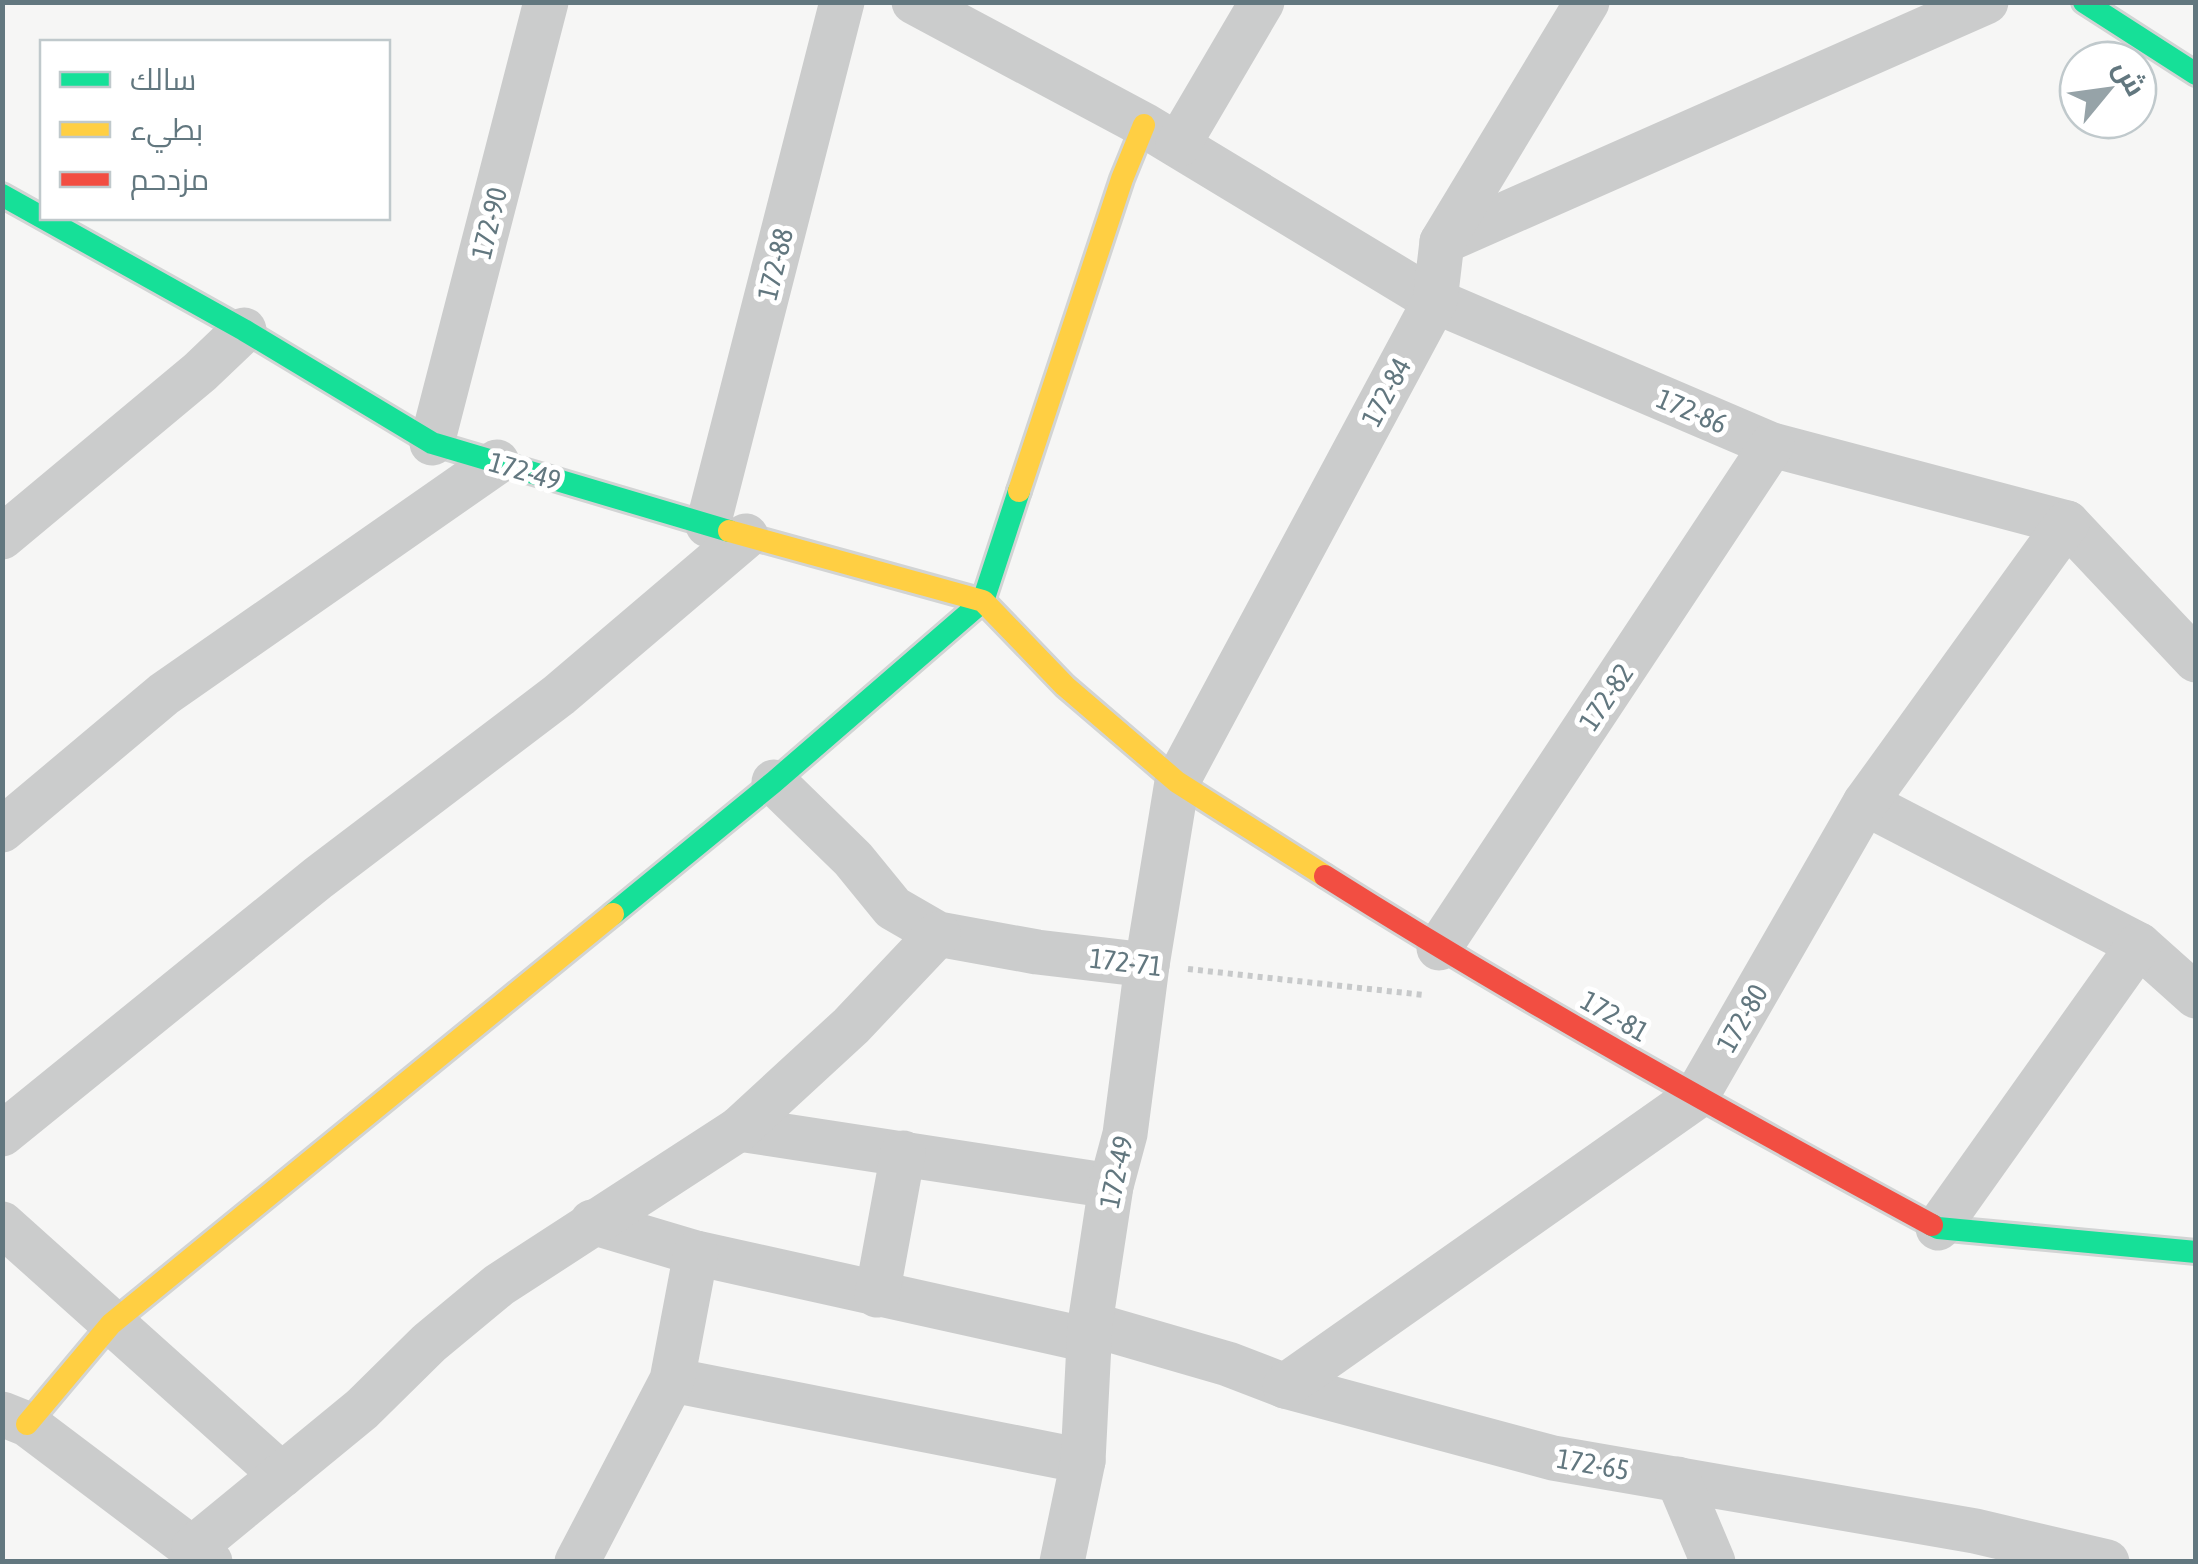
<svg xmlns="http://www.w3.org/2000/svg" width="2198" height="1564" font-family="'Asap Condensed',Cairo,sans-serif">
	<style>
		.lines { fill: none; stroke-linecap: round; stroke-linejoin: round }
		.fast-casing { stroke: #d2d4d4; stroke-width: 28 }
		.slow-casing { stroke: #d2d4d4; stroke-width: 28 }
		.jam-casing { stroke: #d2d4d4; stroke-width: 28 }
		.path { stroke: #c7c9ca; stroke-width: 6; stroke-dasharray: 5 5; stroke-linecap: butt }
		.street { stroke: #cbcccc; stroke-width: 45 }
		.fast { stroke: #16e098; stroke-width: 22 }
		.slow { stroke: #ffcf43; stroke-width: 22 }
		.jam { stroke: #f24e42; stroke-width: 22 }
		.labels { text-anchor: middle; dominant-baseline: central; stroke-width: 10; stroke-linejoin: round; paint-order: stroke }
		.street-label { font-size: 28px; fill: #62777f; stroke: #fff }
	</style>
	<rect width="100%" height="100%" fill="#f6f6f5"/>
	<g class="lines">
		<g class="fast-casing">
			<g id="fast">
				<polyline points="2084,2 2196,74"/>
				<polyline points="2,195 244,330 432,443 729,531"/>
				<polyline points="613,914 774,782 983,601 1019,491"/>
				<polyline points="1932,1225 1938,1228 2196,1252"/>
			</g>
		</g>
		<g class="slow-casing">
			<g id="slow">
				<polyline points="1019,491 1122,179 1144,125"/>
				<polyline points="729,531 983,601 1065,686 1177,782 1325,876"/>
				<polyline points="27,1424 111,1324 613,914"/>
			</g>
		</g>
		<g class="jam-casing">
			<path id="jam" d="M 1325,876 C 1523,1001 1727,1114 1932,1225"/>
		</g>
		<polyline class="path" points="1188,969 1424,995"/>
		<g class="street">
			<polyline points="914,2 1144,125 1435,301 1772,445 2067,523 2196,660"/>
			<polyline points="1178,145 1262,2"/>
			<polyline points="1442,242 1986,2"/>
			<polyline points="432,443 546,2"/>
			<polyline points="708,525 842,2"/>
			<polyline points="2,537 200,372 244,330"/>
			<polyline points="774,782 853,859 893,908 938,934 1037,952 1147,965"/>
			<polyline points="1865,803 2139,945 2196,996"/>
			<polyline points="2,830 164,694 497,462"/>
			<polyline points="1439,948 1772,445"/>
			<polyline points="739,1129 1111,1186"/>
			<polyline points="2,1134 318,878 559,695 746,536"/>
			<polyline points="592,1222 696,1253 1088,1340"/>
			<polyline points="2,1224 282,1475"/>
			<polyline points="1938,1228 2139,945"/>
			<polyline points="877,1295 903,1153"/>
			<polyline points="1090,1324 1228,1364 1285,1386 1553,1458 1975,1531 2107,1562"/>
			<polyline points="672,1380 1083,1461"/>
			<polyline points="1285,1386 1696,1097 1865,803 2067,523"/>
			<polyline points="2,1414 27,1424 210,1562"/>
			<polyline points="1678,1479 1713,1562"/>
			<polyline points="194,1547 362,1409 429,1343 499,1285 739,1129 851,1026 938,934"/>
			<polyline points="577,1562 672,1380 696,1253"/>
			<polyline points="1062,1562 1083,1461 1090,1324 1111,1186 1125,1134 1147,965 1177,782 1435,301 1442,242 1587,2"/>
		</g>
		<use href="#fast" class="fast"/>
		<use href="#slow" class="slow"/>
		<use href="#jam" class="jam"/>
	</g>
	<g class="labels">
		<g class="street-label">
			<text transform="translate(489 223) rotate(-76)">172-90</text>
			<text transform="translate(775 264) rotate(-76)">172-88</text>
			<text transform="translate(1386 392) rotate(-62)">172-84</text>
			<text transform="translate(1692 411) rotate(23)">172-86</text>
			<text transform="translate(525 471) rotate(16)">172-49</text>
			<text transform="translate(1606 697) rotate(-56)">172-82</text>
			<text transform="translate(1126 962) rotate(7)">172-71</text>
			<text transform="translate(1615 1016) rotate(30)">172-81</text>
			<text transform="translate(1742 1018) rotate(-60)">172-80</text>
			<text transform="translate(1116 1172) rotate(-78)">172-49</text>
			<text transform="translate(1593 1464) rotate(10)">172-65</text>
		</g>
	</g>
	<rect width="2198" height="1564" fill="none" stroke="#62777f" stroke-width="10"/>
	<rect x="40" y="40" width="350" height="180" fill="#ffffff" stroke="#c0c9cc" stroke-width="2.5"/>
	<rect x="60" y="72" width="50" height="15" fill="#16e098" stroke="#c0c9cc" stroke-width="2.5"/>
	<text x="130" y="90" font-size="30" fill="#62777f">سالك</text>
	<rect x="60" y="122" width="50" height="15" fill="#ffcf43" stroke="#c0c9cc" stroke-width="2.5"/>
	<text x="130" y="140" font-size="30" fill="#62777f">بطيء</text>
	<rect x="60" y="172" width="50" height="15" fill="#f24e42" stroke="#c0c9cc" stroke-width="2.5"/>
	<text x="130" y="190" font-size="30" fill="#62777f">مزدحم</text>
	<g transform="translate(2108 90) rotate(61)"><circle r="48" fill="#ffffff" stroke="#c0c9cc" stroke-width="2.5"/>
	<path d="M0-8L18 38L0 25L-18 38Z" fill="#96a3a8"/>
	<text y="-15" font-size="28" font-weight="bold" text-anchor="middle" fill="#62777f">ش</text>
	</g>
</svg>
